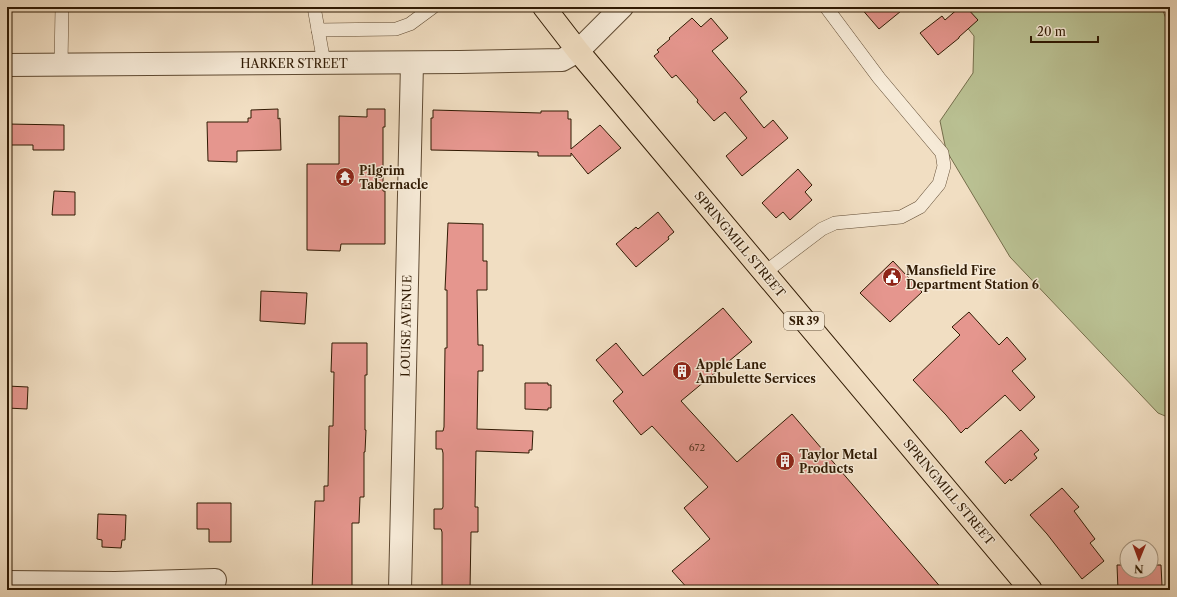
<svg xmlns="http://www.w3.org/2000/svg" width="1177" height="597" font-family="'Libre Caslon Text',serif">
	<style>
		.green { fill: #bac193; stroke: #756e4b }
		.building { fill: #e5968e; stroke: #301a03 }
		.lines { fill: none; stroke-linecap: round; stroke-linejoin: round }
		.service-casing { stroke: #604b33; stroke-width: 14 }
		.minor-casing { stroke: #604b33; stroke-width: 24 }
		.tertiary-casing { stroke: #604b33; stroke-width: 24 }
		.primary-casing { stroke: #301a03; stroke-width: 24 }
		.service { stroke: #f6ead7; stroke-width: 13 }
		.minor { stroke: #f6ead7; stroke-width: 22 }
		.tertiary { stroke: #f6ead7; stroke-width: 22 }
		.primary { stroke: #f1dec2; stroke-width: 22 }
		.labels { text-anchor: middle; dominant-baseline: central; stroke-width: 3; stroke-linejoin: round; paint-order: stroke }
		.number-label { font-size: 10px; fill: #5d3926 }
		.shield { fill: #f6ead7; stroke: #6b5843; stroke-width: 1 }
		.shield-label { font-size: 11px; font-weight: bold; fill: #301a03 }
		.street-label { font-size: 12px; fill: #301a03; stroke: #f6ead7 }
		.poi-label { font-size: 12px; font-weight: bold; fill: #301a03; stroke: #f6ead7; text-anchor: start }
	</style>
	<rect width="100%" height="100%" fill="#f1dec2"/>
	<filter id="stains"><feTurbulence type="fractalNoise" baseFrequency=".005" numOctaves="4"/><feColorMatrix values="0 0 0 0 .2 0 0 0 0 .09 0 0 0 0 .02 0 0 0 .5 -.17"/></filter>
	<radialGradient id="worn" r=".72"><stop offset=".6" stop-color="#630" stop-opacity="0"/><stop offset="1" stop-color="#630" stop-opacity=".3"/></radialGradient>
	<polygon class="green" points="951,7 1161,7 1170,27 1170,418 1158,413 1010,257 946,150 940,121 973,73 974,36"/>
	<g class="building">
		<polygon points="860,7 906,7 879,29"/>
		<polygon points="960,7 966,7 978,20 959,37 959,38 938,55 920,33 942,16 945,20"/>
		<polygon points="692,18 701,27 711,18 728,38 712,51 747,92 740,98 764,128 773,120 788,138 742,176 726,156 747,138 725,112 714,121 697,102 698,100 676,75 672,78 654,56 659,52 657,50 670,39 669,38"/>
		<polygon points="278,109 278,119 280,118 281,150 237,151 237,162 208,161 207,122 248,122 248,118 251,118 251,110"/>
		<polygon points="367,109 385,109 385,127 383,127 383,191 385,191 385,244 341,244 340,251 307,250 307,164 339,164 339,116 367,117"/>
		<polygon points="433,110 541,113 541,111 568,111 568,119 571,119 571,149 600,125 621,148 588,174 571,153 571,156 538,156 538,152 431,150 431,118 433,118"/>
		<polygon points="7,124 64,125 64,150 33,150 33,145 7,145"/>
		<polygon points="798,169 812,185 805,192 812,200 790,220 783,212 776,218 762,203"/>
		<polygon points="54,191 75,192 75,215 52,215"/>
		<polygon points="658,212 674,232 668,237 669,239 636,267 616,244 636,227 638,229"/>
		<polygon points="448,223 483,224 483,261 487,261 487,290 477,290 478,345 483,345 483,371 478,371 477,429 533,431 532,450 529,450 529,453 476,451 475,507 478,507 478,532 471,532 470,590 442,590 442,532 441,529 434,529 434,509 442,509 443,507 443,453 442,449 436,449 436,431 443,431 444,427 445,348 447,348 447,290 445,290"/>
		<polygon points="893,261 922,292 890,322 860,293"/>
		<polygon points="261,291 307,293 305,324 260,321"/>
		<polygon points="723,308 752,342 681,401 737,462 792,414 943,590 689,590 672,571 710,539 684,508 708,487 652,426 641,435 613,401 623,392 596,360 616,343 643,376"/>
		<polygon points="969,312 999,345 1007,337 1026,359 1012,371 1035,397 1020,411 1005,395 967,429 966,428 961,433 946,415 913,380 960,335 952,327"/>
		<polygon points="332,343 367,343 367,375 365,375 365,430 366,430 365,452 364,452 364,497 360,497 359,523 352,523 352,590 312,590 315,501 324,501 324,486 328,486 329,426 333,426 334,372 331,372"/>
		<polygon points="525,383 548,383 548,385 551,385 551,408 548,408 548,410 525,409"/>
		<polygon points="7,386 28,387 27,409 7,408"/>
		<polygon points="1021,430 1039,450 1034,454 1037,458 1011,481 1010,479 1005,484 985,462"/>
		<polygon points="1062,488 1079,507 1074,511 1095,539 1090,543 1104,561 1082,579 1047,534 1030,515"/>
		<polygon points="197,503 231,503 231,542 209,542 209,529 197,529"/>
		<polygon points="98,514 126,515 125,540 122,540 121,548 102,547 102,540 97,539"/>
		<polygon points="1117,565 1127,565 1127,571 1151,571 1151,565 1161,565 1162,586 1150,586 1150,590 1118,590"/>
	</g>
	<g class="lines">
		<g class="service-casing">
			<g id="service">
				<polyline points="314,7 324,63"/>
				<polyline points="318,30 396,29 410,24 433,7"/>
				<polyline points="61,65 62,7"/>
				<polyline points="764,273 822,229 835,223 901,217 920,207 939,184 944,166 942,153 879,78 826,7"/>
			</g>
		</g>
		<g class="minor-casing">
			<g id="minor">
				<polyline points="7,582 115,583 215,580"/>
				<polyline points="400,590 412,63"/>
			</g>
		</g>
		<g class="tertiary-casing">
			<polyline id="tertiary" points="7,65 460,62 562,60 578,51 622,7"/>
		</g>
		<g class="primary-casing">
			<polyline id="primary" points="544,7 578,51 1031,590"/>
		</g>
		<use href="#service" class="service"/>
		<use href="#minor" class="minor"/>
		<use href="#tertiary" class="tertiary"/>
		<use href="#primary" class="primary"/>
	</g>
	<defs>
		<g id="temple-disc" transform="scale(1)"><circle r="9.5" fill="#8f2418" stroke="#f6ead7"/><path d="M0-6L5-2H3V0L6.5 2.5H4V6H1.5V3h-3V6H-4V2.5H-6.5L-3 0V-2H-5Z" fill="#fff"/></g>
		<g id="civic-disc" transform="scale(1)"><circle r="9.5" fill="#8f2418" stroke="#f6ead7"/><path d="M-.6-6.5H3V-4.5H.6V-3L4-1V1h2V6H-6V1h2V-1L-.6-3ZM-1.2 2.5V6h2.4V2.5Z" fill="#fff"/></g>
		<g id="building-disc" transform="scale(1)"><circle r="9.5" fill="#8f2418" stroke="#f6ead7"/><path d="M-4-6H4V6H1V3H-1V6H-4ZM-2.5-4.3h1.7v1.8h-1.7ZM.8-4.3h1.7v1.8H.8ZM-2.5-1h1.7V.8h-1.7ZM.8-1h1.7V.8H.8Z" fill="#fff"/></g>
	</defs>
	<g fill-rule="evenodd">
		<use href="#temple-disc" x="345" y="177"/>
		<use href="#civic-disc" x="892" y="277"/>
		<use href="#building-disc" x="682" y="371"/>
		<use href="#building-disc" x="785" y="461"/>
	</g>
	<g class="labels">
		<g class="number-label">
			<text x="697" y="447">672</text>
		</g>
		<rect class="shield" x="784" y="312" width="40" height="18" rx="3"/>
		<g class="shield-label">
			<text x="804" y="321">SR 39</text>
		</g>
		<g class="street-label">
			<text x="294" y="63">HARKER STREET</text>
			<text transform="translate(740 244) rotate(50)">SPRINGMILL STREET</text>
			<text transform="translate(406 326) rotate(-89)">LOUISE AVENUE</text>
			<text transform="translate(949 492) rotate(50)">SPRINGMILL STREET</text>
		</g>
		<g class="poi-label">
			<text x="359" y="170">Pilgrim<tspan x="359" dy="14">Tabernacle</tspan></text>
			<text x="906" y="270">Mansfield Fire<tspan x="906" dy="14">Department Station 6</tspan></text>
			<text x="696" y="364">Apple Lane<tspan x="696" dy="14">Ambulette Services</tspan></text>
			<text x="799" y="454">Taylor Metal<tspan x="799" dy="14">Products</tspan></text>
		</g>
	</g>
	<rect width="1177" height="597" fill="none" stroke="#f1dec2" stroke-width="24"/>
	<rect x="8" y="8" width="1161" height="581" fill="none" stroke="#301a03" stroke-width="2"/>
	<rect x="12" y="12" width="1153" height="573" fill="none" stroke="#301a03"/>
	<g transform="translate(1139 559) rotate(181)"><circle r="19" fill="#f6ead7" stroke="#a79782"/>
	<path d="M0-3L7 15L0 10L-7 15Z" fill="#8f2418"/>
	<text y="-6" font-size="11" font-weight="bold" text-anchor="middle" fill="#301a03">N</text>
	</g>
	<path d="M1031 36v6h67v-6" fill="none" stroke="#301a03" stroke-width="2"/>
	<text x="1037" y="36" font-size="12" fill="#301a03" stroke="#f6ead7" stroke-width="3" paint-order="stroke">20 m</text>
	<rect width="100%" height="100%" filter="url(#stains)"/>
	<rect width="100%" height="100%" fill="url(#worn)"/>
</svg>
